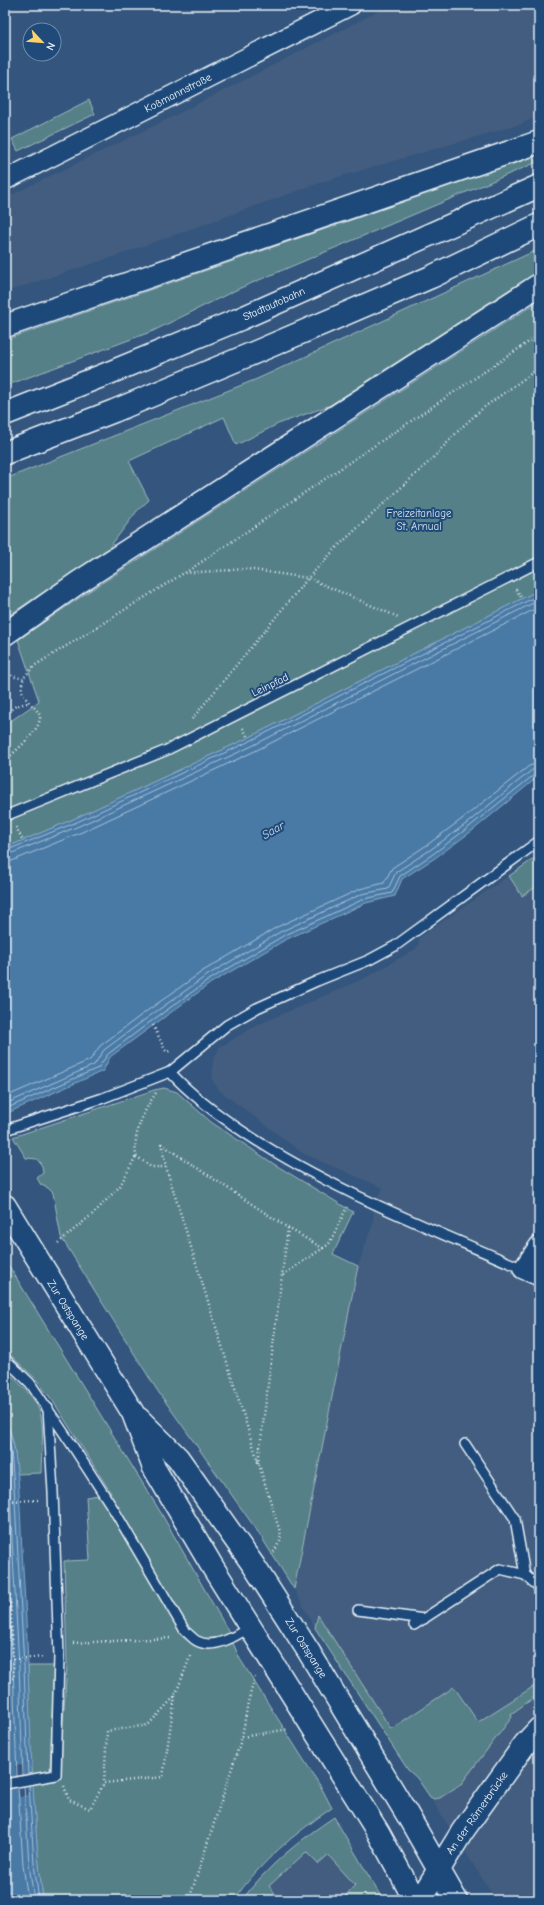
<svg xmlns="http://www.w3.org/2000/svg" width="544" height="1905" font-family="'Comic Neue',sans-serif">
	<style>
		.built { fill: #435d7f }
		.green { fill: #568087; stroke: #9fb8c0 }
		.water { fill: #497aa6; stroke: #89aac7 }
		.pier { fill: #34557d }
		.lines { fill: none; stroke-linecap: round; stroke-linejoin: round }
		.shore { stroke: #a8c1d7; stroke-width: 1 }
		.lane-casing { stroke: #e8f1f8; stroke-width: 12 }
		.street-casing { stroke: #e8f1f8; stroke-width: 22 }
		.secondary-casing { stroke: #e8f1f8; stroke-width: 25 }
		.primary-casing { stroke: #e8f1f8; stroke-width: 25 }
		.highway-casing { stroke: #e8f1f8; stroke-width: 25 }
		.path { stroke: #e8f1f8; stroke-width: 2.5; stroke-dasharray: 1 3; stroke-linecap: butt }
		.lane { stroke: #1f4a7a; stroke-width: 9 }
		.street { stroke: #1f4a7a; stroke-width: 19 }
		.secondary { stroke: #1f4a7a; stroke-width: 22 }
		.primary { stroke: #1f4a7a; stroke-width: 22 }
		.highway { stroke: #1f4a7a; stroke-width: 22 }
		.labels { text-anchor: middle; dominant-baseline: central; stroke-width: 4; stroke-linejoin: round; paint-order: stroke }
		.street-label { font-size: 11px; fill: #e8f1f8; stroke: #1f4a7a }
		.park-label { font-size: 11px; fill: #d2e0e7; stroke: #1f4a7a }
		.water-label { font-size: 12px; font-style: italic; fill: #d0dfec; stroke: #1f4a7a }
	</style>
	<rect width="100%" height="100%" fill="#34557d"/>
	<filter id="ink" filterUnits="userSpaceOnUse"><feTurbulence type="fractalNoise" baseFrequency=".025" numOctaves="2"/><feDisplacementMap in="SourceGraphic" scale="8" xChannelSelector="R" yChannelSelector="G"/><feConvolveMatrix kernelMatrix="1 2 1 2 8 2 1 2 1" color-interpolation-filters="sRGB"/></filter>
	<g filter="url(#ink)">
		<g class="built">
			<polygon points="390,5 539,5 539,116 521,124 325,181 110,258 5,292 5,198 170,118"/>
			<polygon points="539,855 539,1900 496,1900 430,1797 315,1628 294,1589 358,1266 373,1223 374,1204 383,1188 304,1154 220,1091 212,1080 213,1060 220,1047 255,1026 365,978 417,948 420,937"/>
			<polygon points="334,1817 383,1900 242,1900 249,1891 281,1858 311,1832"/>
		</g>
		<g class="green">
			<polygon points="89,100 95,114 18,151 12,139"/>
			<polygon points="533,157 535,163 238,289 153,331 5,386 5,340"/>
			<polygon points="539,249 539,272 331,405 278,424 236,445 224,417 129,461 149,500 137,511 109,548 5,618 5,479 257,379"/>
			<polygon points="539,301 539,590 248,738 76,818 5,848 5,725 39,701 18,640 85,594"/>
			<polygon points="539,855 539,890 536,887 522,896 509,876"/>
			<polygon points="164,1088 177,1092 211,1122 274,1164 353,1212 333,1254 358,1266 294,1589 258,1532 157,1390 61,1237 53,1193 48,1188 41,1185 37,1178 43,1173 42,1166 37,1159 26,1158 13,1137 154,1090"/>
			<path d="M 5,1264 L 9,1266 L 161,1513 L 226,1627 L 240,1659 L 321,1787 L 332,1808 C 295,1833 259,1863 234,1900 L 43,1900 C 33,1822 30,1744 28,1666 L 54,1666 L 50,1770 L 47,1771 L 48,1782 L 59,1780 L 67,1665 L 64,1561 L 90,1560 L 86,1497 L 111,1493 L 53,1401 L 35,1378 L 5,1350 Z"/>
			<path d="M 5,1369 C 17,1381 30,1392 38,1407 C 46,1423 41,1455 41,1473 L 17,1474 C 15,1457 15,1436 5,1422 Z"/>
			<polygon points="318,1615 391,1729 454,1687 478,1722 539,1683 539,1694 511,1714 512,1717 461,1784 440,1798 434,1799 430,1797 417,1778 408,1770 315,1628"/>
			<path d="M 334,1817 L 380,1895 L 381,1900 L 349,1900 L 346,1895 L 355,1885 L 328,1855 L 318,1864 L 306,1852 L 269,1886 L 278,1897 L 276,1900 L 271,1900 L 262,1894 L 258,1900 L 242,1900 C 266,1867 301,1839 334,1817 Z"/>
			<polygon points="317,1895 323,1900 304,1900 307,1896"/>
		</g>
		<g class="water">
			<polygon points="539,590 539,776 472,831 435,858 402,879 395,896 366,903 285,940 211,983 110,1057 103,1071 5,1114 5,848 76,818 248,738"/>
			<path d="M 5,1422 C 20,1443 20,1521 22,1550 C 24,1589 27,1628 28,1667 C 31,1745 33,1823 43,1900 L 5,1900 Z"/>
		</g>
		<polygon class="pier" points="23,1765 24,1775 34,1773 35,1784 26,1786 28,1795 20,1797 17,1787 5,1789 5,1778 16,1776 15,1766"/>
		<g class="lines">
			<g class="shore">
				<polyline points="5,851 77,822 250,741 539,595"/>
				<polyline points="5,856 79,826 252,746 539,600"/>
				<polyline points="5,862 12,861 82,832 255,751 539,607"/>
				<polyline points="5,1097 90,1060 100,1046 144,1013 203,971 277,927 360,889 384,883 392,868 427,845 462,819 529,766 539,763"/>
				<polyline points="5,1104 94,1065 104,1050 147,1018 206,976 280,932 362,894 388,889 396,872 430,850 466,824 532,770 539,769"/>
				<polyline points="5,1109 98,1068 108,1054 150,1022 209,980 283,936 364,899 392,893 400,876 433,854 469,827 535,774 539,774"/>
				<polyline points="5,1429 11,1450 15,1501 24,1666 28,1774"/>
				<polyline points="5,1448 10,1501 19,1666 23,1775"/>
				<polyline points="5,1522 13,1667 17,1776"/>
				<polyline points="29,1785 34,1864 39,1900"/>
				<polyline points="24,1786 29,1864 34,1900"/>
				<polyline points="18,1787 23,1865 28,1900"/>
			</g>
			<g class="lane-casing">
				<g id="lane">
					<polyline points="5,816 167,750 539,562"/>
					<path d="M 170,1072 C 193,1097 219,1116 248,1135 C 333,1191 430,1228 523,1269"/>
					<polyline points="5,1130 103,1098 170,1072 227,1025 257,1008 317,981 369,960 395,946 539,841"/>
					<path d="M 5,1359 L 30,1383 L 70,1442 L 114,1510 L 185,1631 C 189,1634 193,1639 197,1641 C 214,1650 236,1636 250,1627"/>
					<polyline points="465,1444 515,1519 525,1575"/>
					<polyline points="358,1610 424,1619"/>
					<polyline points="414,1625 500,1569 525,1575 539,1587"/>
					<polyline points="5,1784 56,1775 59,1656 53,1492 48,1408"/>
				</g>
			</g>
			<g class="street-casing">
				<g id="street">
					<polyline points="5,180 351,5"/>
					<polyline points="539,1246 523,1269 539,1276"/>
				</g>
			</g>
			<g class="secondary-casing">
				<polyline id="secondary" points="420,1900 462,1832 525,1744 539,1729"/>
			</g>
			<g class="primary-casing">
				<g id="primary">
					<polyline points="5,1206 133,1413 154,1468 212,1566 378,1832 415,1900"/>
					<polyline points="139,1419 178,1458 254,1566 309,1652 407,1814 456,1900"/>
				</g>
			</g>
			<g class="highway-casing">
				<g id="highway">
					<polyline points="5,326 539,142"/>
					<polyline points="5,414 104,375 240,319 539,186"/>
					<polyline points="5,453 114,411 256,352 431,277 539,225"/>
					<polyline points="5,634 79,582 539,285"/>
				</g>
			</g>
			<g class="path">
				<polyline points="185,573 539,335"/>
				<polyline points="516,589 522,599"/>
				<polyline points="5,670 12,676 24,679"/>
				<polyline points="5,714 16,706 27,703"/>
				<polyline points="192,719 308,578 338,546 431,460 461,428 483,408 539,368"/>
				<polyline points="243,728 248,738"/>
				<path d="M 5,761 C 15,751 39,732 40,718 C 41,707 14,699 24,678 C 26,674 31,670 34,666 L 184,573 L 247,569 L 308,578 L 398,617"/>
				<polyline points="16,827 23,841"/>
				<polyline points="535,932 539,939"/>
				<polyline points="153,1025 165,1050 167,1052 172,1050"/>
				<path d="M 156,1093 C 143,1112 133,1133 136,1156 L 151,1167 L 166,1167"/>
				<polyline points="161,1143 166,1167 281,1535 280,1541 272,1555"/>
				<polyline points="161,1144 288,1228 324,1249"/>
				<polyline points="58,1243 95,1212 120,1186 136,1156"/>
				<polyline points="283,1275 329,1244 347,1207"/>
				<polyline points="258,1463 288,1228"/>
				<polyline points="5,1491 14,1678 5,1679"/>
				<polyline points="5,1501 39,1500"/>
				<polyline points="73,1643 172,1638"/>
				<polyline points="13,1659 45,1657"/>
				<polyline points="175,1696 163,1777 104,1783 107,1731 148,1725 175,1696 191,1654"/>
				<polyline points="242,1737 289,1729"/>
				<polyline points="64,1786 69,1800 90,1809 104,1783"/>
				<polyline points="189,1900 242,1737 248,1702 255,1677"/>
			</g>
			<use href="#lane" class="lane"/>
			<use href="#street" class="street"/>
			<use href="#secondary" class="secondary"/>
			<use href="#primary" class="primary"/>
			<use href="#highway" class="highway"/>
		</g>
	</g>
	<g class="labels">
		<g class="street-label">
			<text transform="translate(178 93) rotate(-27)">Koßmannstraße</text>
			<text transform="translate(274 304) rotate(-24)">Stadtautobahn</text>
			<text transform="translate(270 685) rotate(-26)">Leinpfad</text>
			<text transform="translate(68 1310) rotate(58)">Zur Ostspange</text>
			<text transform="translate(306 1648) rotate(58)">Zur Ostspange</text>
			<text transform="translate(477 1813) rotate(-55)">An der Römerbrücke</text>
		</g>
		<g class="park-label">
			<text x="419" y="513">Freizeitanlage<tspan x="419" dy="13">St. Arnual</tspan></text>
		</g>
		<g class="water-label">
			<text transform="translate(273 830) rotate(-30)">Saar</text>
		</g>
	</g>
	<rect width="544" height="1905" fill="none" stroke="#1f4a7a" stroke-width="20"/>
	<rect x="10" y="10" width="524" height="1885" fill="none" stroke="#e8f1f8" stroke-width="1.5" filter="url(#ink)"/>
	<g transform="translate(42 42) rotate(116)"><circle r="19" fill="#1f4a7a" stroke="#6f8dac"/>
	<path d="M0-3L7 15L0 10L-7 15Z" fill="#ffd166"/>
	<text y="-6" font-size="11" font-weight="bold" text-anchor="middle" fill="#e8f1f8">N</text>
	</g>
</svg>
